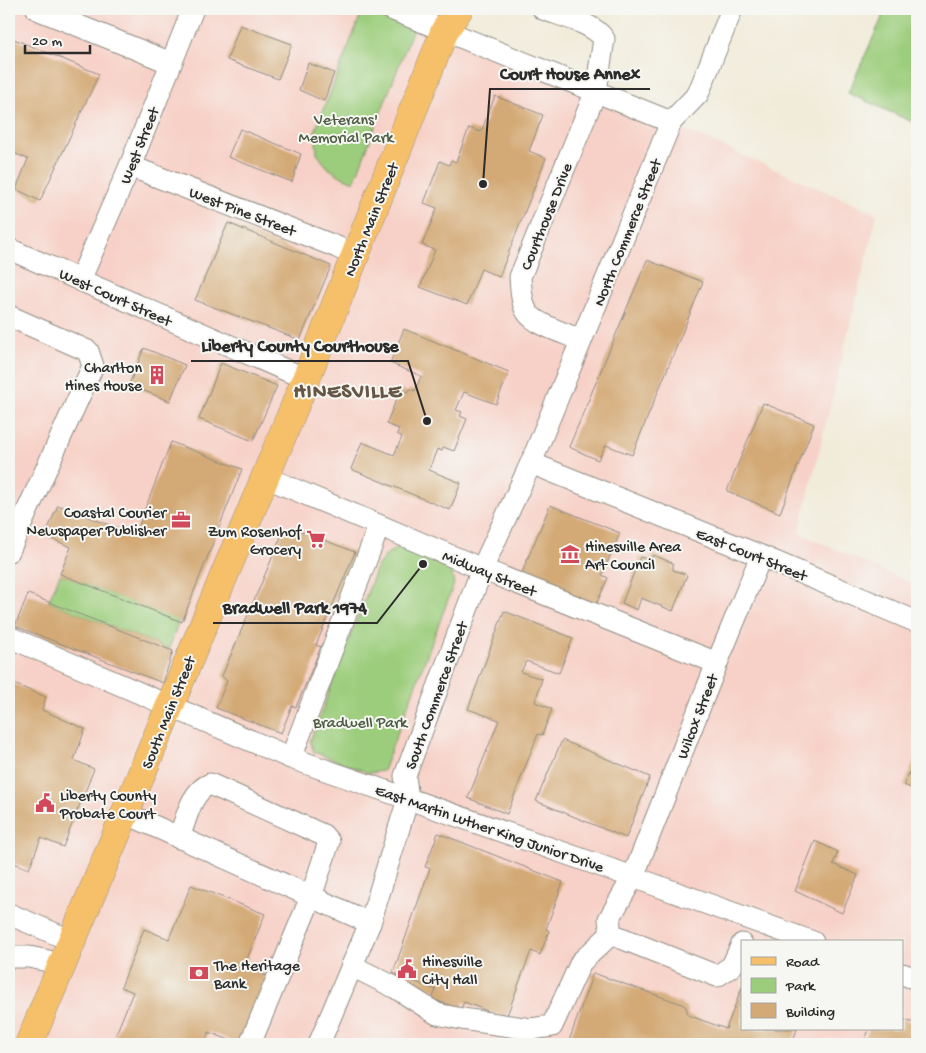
<svg xmlns="http://www.w3.org/2000/svg" width="926" height="1053" font-family="'Gochi Hand',sans-serif">
<style>
.built{fill:#f7d1c7;fill-rule:evenodd}
.green{fill:#9ccd7c;stroke:#647c54}
.building{fill:#d3a975}
.lines{fill:none;stroke-linecap:round;stroke-linejoin:round}
.minor-casing{stroke:#8e8b82;stroke-width:23}
.major-casing{stroke:#8e8b82;stroke-width:29}
.minor{stroke:#fff;stroke-width:21}
.major{stroke:#f6c06b;stroke-width:28}
.labels{text-anchor:middle;stroke-width:4;stroke-linejoin:round;paint-order:stroke}
.park-label{font-size:16px;fill:#4d5c43;stroke:#f6f6f2}
.street-label{font-size:16px;fill:#2b2b2b;stroke:#f6f6f2}
.poi-label{font-size:16px;fill:#2b2b2b;stroke:#f6f6f2;text-anchor:start}
.district-label{font-size:21px;font-weight:bold;letter-spacing:1px;fill:#665745;stroke:#f6f6f2}
.leader{fill:none;stroke:#2b2b2b;stroke-width:2}
.callout-dot{fill:#2b2b2b;stroke:#f6f6f2;stroke-width:2}
.callout-label{font-size:18px;text-anchor:middle;font-weight:bold;fill:#2b2b2b;stroke:#f6f6f2;stroke-width:4;stroke-linejoin:round;paint-order:stroke}
</style>
<rect width="100%" height="100%" fill="#f6f6f2"/>
<filter id="ink" filterUnits="userSpaceOnUse"><feTurbulence type="fractalNoise" baseFrequency=".02" numOctaves="2"/><feDisplacementMap in="SourceGraphic" scale="10" xChannelSelector="R" yChannelSelector="G"/><feConvolveMatrix kernelMatrix="1 2 1 2 8 2 1 2 1" color-interpolation-filters="sRGB"/></filter>
<filter id="wash" filterUnits="userSpaceOnUse"><feTurbulence type="fractalNoise" baseFrequency=".0096" numOctaves="4" result="noise"/><feDisplacementMap in="SourceGraphic" scale="20" xChannelSelector="R" yChannelSelector="G"/><feGaussianBlur stdDeviation="1.12" result="paint"/><feColorMatrix in="noise" values="0 0 0 0 0 0 0 0 0 0 0 0 0 0 0 0 0 1.4 0 .05"/><feComposite in="paint" operator="in"/></filter>
<g filter="url(#wash)">
<rect width="100%" height="100%" fill="#f1ebd9"/>
<!-- built -->
<path class="built" d="M9,9H379L685,130L877,214L799,533L917,586V1044H9ZM742,942H902V1029H742Z"/>
<!-- green -->
<g class="green">
<polygon points="363,9 413,29 354,182 342,177 328,168 317,154 315,131"/>
<polygon points="886,9 900,9 917,16 917,124 848,93"/>
<polygon points="399,547 451,569 454,584 383,771 369,773 314,752 310,741 378,565 388,553"/>
<polygon points="60,574 179,620 169,649 48,602"/>
</g>
<g id="blocks">
<!-- building -->
<g class="building">
<polygon points="240,25 292,44 278,79 227,60"/>
<polygon points="9,37 99,74 40,201 16,189 28,159 9,151"/>
<polygon points="308,63 334,73 324,101 299,90"/>
<polygon points="495,96 543,115 529,151 546,158 499,277 481,269 467,305 420,287 435,250 422,245 437,208 424,203 440,161 449,165 451,160 456,162 469,128 481,132"/>
<polygon points="240,129 301,154 292,182 228,157"/>
<polygon points="228,223 331,266 300,340 195,300"/>
<polygon points="647,260 703,282 632,455 606,445 598,460 569,447"/>
<polygon points="404,329 509,372 496,404 464,392 456,410 462,412 460,416 467,419 454,451 443,447 442,451 437,449 429,470 461,483 450,510 351,469 362,442 394,455 402,437 397,434 399,429 386,424 401,389 408,392 410,389 415,391 421,376 390,363"/>
<polygon points="144,348 185,365 170,401 129,385"/>
<polygon points="221,363 277,386 253,441 199,419"/>
<polygon points="763,403 814,424 780,513 727,491"/>
<polygon points="171,442 242,469 182,622 60,574 71,547 45,536 58,505 135,535"/>
<polygon points="550,505 620,533 602,575 608,578 594,609 520,577"/>
<polygon points="295,529 355,552 316,645 321,647 296,707 292,706 281,733 216,708 227,681 222,676 283,532"/>
<polygon points="653,555 673,563 673,570 687,575 673,611 641,598 637,610 622,603 640,557 651,560"/>
<polygon points="28,594 173,651 163,683 15,626"/>
<polygon points="504,611 573,638 559,673 526,661 521,672 542,679 535,702 552,709 542,735 538,734 507,814 468,798 499,720 468,709"/>
<polygon points="9,682 46,697 42,710 85,729 74,760 94,769 63,847 41,838 29,869 9,861"/>
<polygon points="562,740 650,777 626,838 536,801"/>
<polygon points="917,754 917,791 904,785"/>
<polygon points="438,833 563,882 546,929 549,931 540,955 531,951 506,1018 464,1002 461,1009 432,999 436,990 393,973 430,868 425,867"/>
<polygon points="815,841 838,852 833,864 858,875 842,913 795,891"/>
<polygon points="191,885 265,914 244,967 267,976 240,1044 209,1032 204,1044 112,1044 133,992 121,987 144,929 169,939"/>
<polygon points="593,973 682,1004 686,1007 688,1015 726,1029 742,987 742,1029 797,1029 792,1044 568,1044"/>
<polygon points="902,1019 917,1024 917,1044 864,1044 869,1029 902,1029"/>
</g>
</g>
</g>
<g filter="url(#ink)">
<use href="#blocks" fill-opacity="0" stroke="#8e8b82" stroke-width="1"/>
<g class="lines">
<!-- minor casing -->
<g class="minor-casing">
<g id="minor">
<polyline points="37,9 171,63"/>
<polyline points="391,9 671,122"/>
<path d="M543,9C561,16 594,23 604,39L596,91L520,277C521,288 521,302 527,312C535,325 567,334 581,340"/>
<polyline points="130,166 337,247 355,256"/>
<polyline points="9,249 306,379"/>
<polyline points="80,280 130,166 193,9"/>
<polyline points="9,316 88,351 93,366 9,551"/>
<polyline points="531,463 761,556 917,622"/>
<polyline points="265,477 482,569 717,663"/>
<polyline points="9,637 291,758 633,877 813,942"/>
<polyline points="291,758 379,526"/>
<polyline points="125,813 370,923"/>
<path d="M179,838C186,820 191,791 210,784L323,835L329,842L311,897L250,1044"/>
<polyline points="9,914 72,941"/>
<polyline points="742,944 732,966 717,976 611,934 609,919 633,877 717,663 761,556"/>
<polyline points="9,957 29,957 63,964"/>
<polyline points="352,966 396,988 437,1014 462,1019 531,1029 552,1026 581,962 611,934"/>
<polyline points="902,974 917,979"/>
<polyline points="319,1044 370,923 408,799 405,776 482,569 531,463 671,122 698,94 732,9"/>
</g>
</g>
<!-- major casing -->
<g class="major-casing">
<polyline id="major" points="29,1044 306,379 445,30 459,9"/>
</g>
<!-- minor -->
<use href="#minor" class="minor"/>
<!-- major -->
<use href="#major" class="major"/>
</g>
</g>
<!-- icons -->
<defs>
<g id="building-bare" transform="scale(1.5)"><path d="M-4-6H4V6H1V3H-1V6H-4ZM-2.5-4.3h1.7v1.8h-1.7ZM.8-4.3h1.7v1.8H.8ZM-2.5-1h1.7V.8h-1.7ZM.8-1h1.7V.8H.8Z" fill="#d1495b" stroke="#f6f6f2" stroke-width="2.5" paint-order="stroke"/></g>
<g id="office-bare" transform="scale(1.5)"><path d="M-6-3h4V-5.5h4V-3h4V5H-6ZM-1-4.5V-3h2v-1.5ZM-6 0V1H6V0Z" fill="#d1495b" stroke="#f6f6f2" stroke-width="2.5" paint-order="stroke"/></g>
<g id="supermarket-bare" transform="scale(1.5)"><path d="M-6-5.5h2.5l.6 2H6L4.5 2H-2.5L-4.4-4H-6ZM-1.5 3.2a1.3 1.3 0 1 0 .1 0ZM3 3.2a1.3 1.3 0 1 0 .1 0Z" fill="#d1495b" stroke="#f6f6f2" stroke-width="2.5" paint-order="stroke"/></g>
<g id="museum-bare" transform="scale(1.5)"><path d="M0-6L6-3V-2H-6V-3ZM-5-1h2V3h-2ZM-1-1h2V3h-2ZM3-1h2V3H3ZM-6 4H6V6H-6Z" fill="#d1495b" stroke="#f6f6f2" stroke-width="2.5" paint-order="stroke"/></g>
<g id="civic-bare" transform="scale(1.5)"><path d="M-.6-6.5H3V-4.5H.6V-3L4-1V1h2V6H-6V1h2V-1L-.6-3ZM-1.2 2.5V6h2.4V2.5Z" fill="#d1495b" stroke="#f6f6f2" stroke-width="2.5" paint-order="stroke"/></g>
<g id="bank-bare" transform="scale(1.5)"><path d="M-6-4H6V4H-6ZM0-2.3a2.3 2.3 0 1 0 0 4.6a2.3 2.3 0 1 0 0-4.6Z" fill="#d1495b" stroke="#f6f6f2" stroke-width="2.5" paint-order="stroke"/></g>
</defs>
<g fill-rule="evenodd">
<use href="#building-bare" x="157" y="375"/>
<use href="#office-bare" x="181" y="520"/>
<use href="#supermarket-bare" x="316" y="539"/>
<use href="#museum-bare" x="570" y="554"/>
<use href="#civic-bare" x="45" y="803"/>
<use href="#civic-bare" x="407" y="969"/>
<use href="#bank-bare" x="199" y="973"/>
</g>
<g class="labels">
<!-- park labels -->
<g class="park-label">
<text x="346" y="124">Veterans'<tspan x="346" dy="18">Memorial Park</tspan></text>
<text x="360" y="727">Bradwell Park</text>
</g>
<!-- street labels -->
<g class="street-label">
<text transform="translate(138 145) rotate(-68)" y="6">West Street</text>
<text transform="translate(243 210) rotate(21)" y="6">West Pine Street</text>
<text transform="translate(545 216) rotate(-68)" y="6">Courthouse Drive</text>
<text transform="translate(370 219) rotate(-68)" y="6">North Main Street</text>
<text transform="translate(626 232) rotate(-68)" y="6">North Commerce Street</text>
<text transform="translate(116 296) rotate(24)" y="6">West Court Street</text>
<text transform="translate(752 553) rotate(22)" y="6">East Court Street</text>
<text transform="translate(490 572) rotate(22)" y="6">Midway Street</text>
<text transform="translate(435 695) rotate(-70)" y="6">South Commerce Street</text>
<text transform="translate(167 712) rotate(-68)" y="6">South Main Street</text>
<text transform="translate(696 716) rotate(-69)" y="6">Wilcox Street</text>
<text transform="translate(490 827) rotate(19)" y="6">East Martin Luther King Junior Drive</text>
</g>
<!-- poi labels -->
<g class="poi-label">
<text x="142" y="372" text-anchor="end">Charlton<tspan x="142" dy="18">Hines House</tspan></text>
<text x="166" y="517" text-anchor="end">Coastal Courier<tspan x="166" dy="18">Newspaper Publisher</tspan></text>
<text x="301" y="536" text-anchor="end">Zum Rosenhof<tspan x="301" dy="18">Grocery</tspan></text>
<text x="585" y="551">Hinesville Area<tspan x="585" dy="18">Art Council</tspan></text>
<text x="60" y="800">Liberty County<tspan x="60" dy="18">Probate Court</tspan></text>
<text x="422" y="966">Hinesville<tspan x="422" dy="18">City Hall</tspan></text>
<text x="214" y="970">The Heritage<tspan x="214" dy="18">Bank</tspan></text>
</g>
<!-- district labels -->
<g class="district-label">
<text x="348" y="397">HINESVILLE</text>
</g>
</g>
<!-- callouts -->
<path class="leader" d="M483 184L490 89H650M427 421L408 361H191M423 564L377 623H213"/>
<g class="callout-dot">
<circle cx="483" cy="184" r="5"/>
<circle cx="427" cy="421" r="5"/>
<circle cx="423" cy="564" r="5"/>
</g>
<g class="callout-label">
<text x="570" y="79">Court House Annex</text>
<text x="300" y="351">Liberty County Courthouse</text>
<text x="295" y="613">Bradwell Park 1974</text>
</g>
<!-- margin -->
<rect width="926" height="1053" fill="none" stroke="#f6f6f2" stroke-width="30"/>
<!-- legend -->
<rect x="741" y="940" width="162" height="90" fill="#f6f6f2" stroke="#a5a5a2"/>
<rect x="751" y="957" width="25" height="8" fill="#f6c06b" stroke="#a5a5a2"/>
<text x="786" y="966" font-size="15" fill="#2b2b2b">Road</text>
<rect x="751" y="978" width="25" height="15" fill="#9ccd7c" stroke="#a5a5a2"/>
<text x="786" y="990" font-size="15" fill="#2b2b2b">Park</text>
<rect x="751" y="1003" width="25" height="15" fill="#d3a975" stroke="#a5a5a2"/>
<text x="786" y="1016" font-size="15" fill="#2b2b2b">Building</text>
<!-- scale -->
<path d="M25 45v8h65v-8" fill="none" stroke="#2b2b2b" stroke-width="2.5"/>
<text x="32" y="45" font-size="15" fill="#2b2b2b" stroke="#f6f6f2" stroke-width="4" paint-order="stroke">20 m</text>
</svg>
